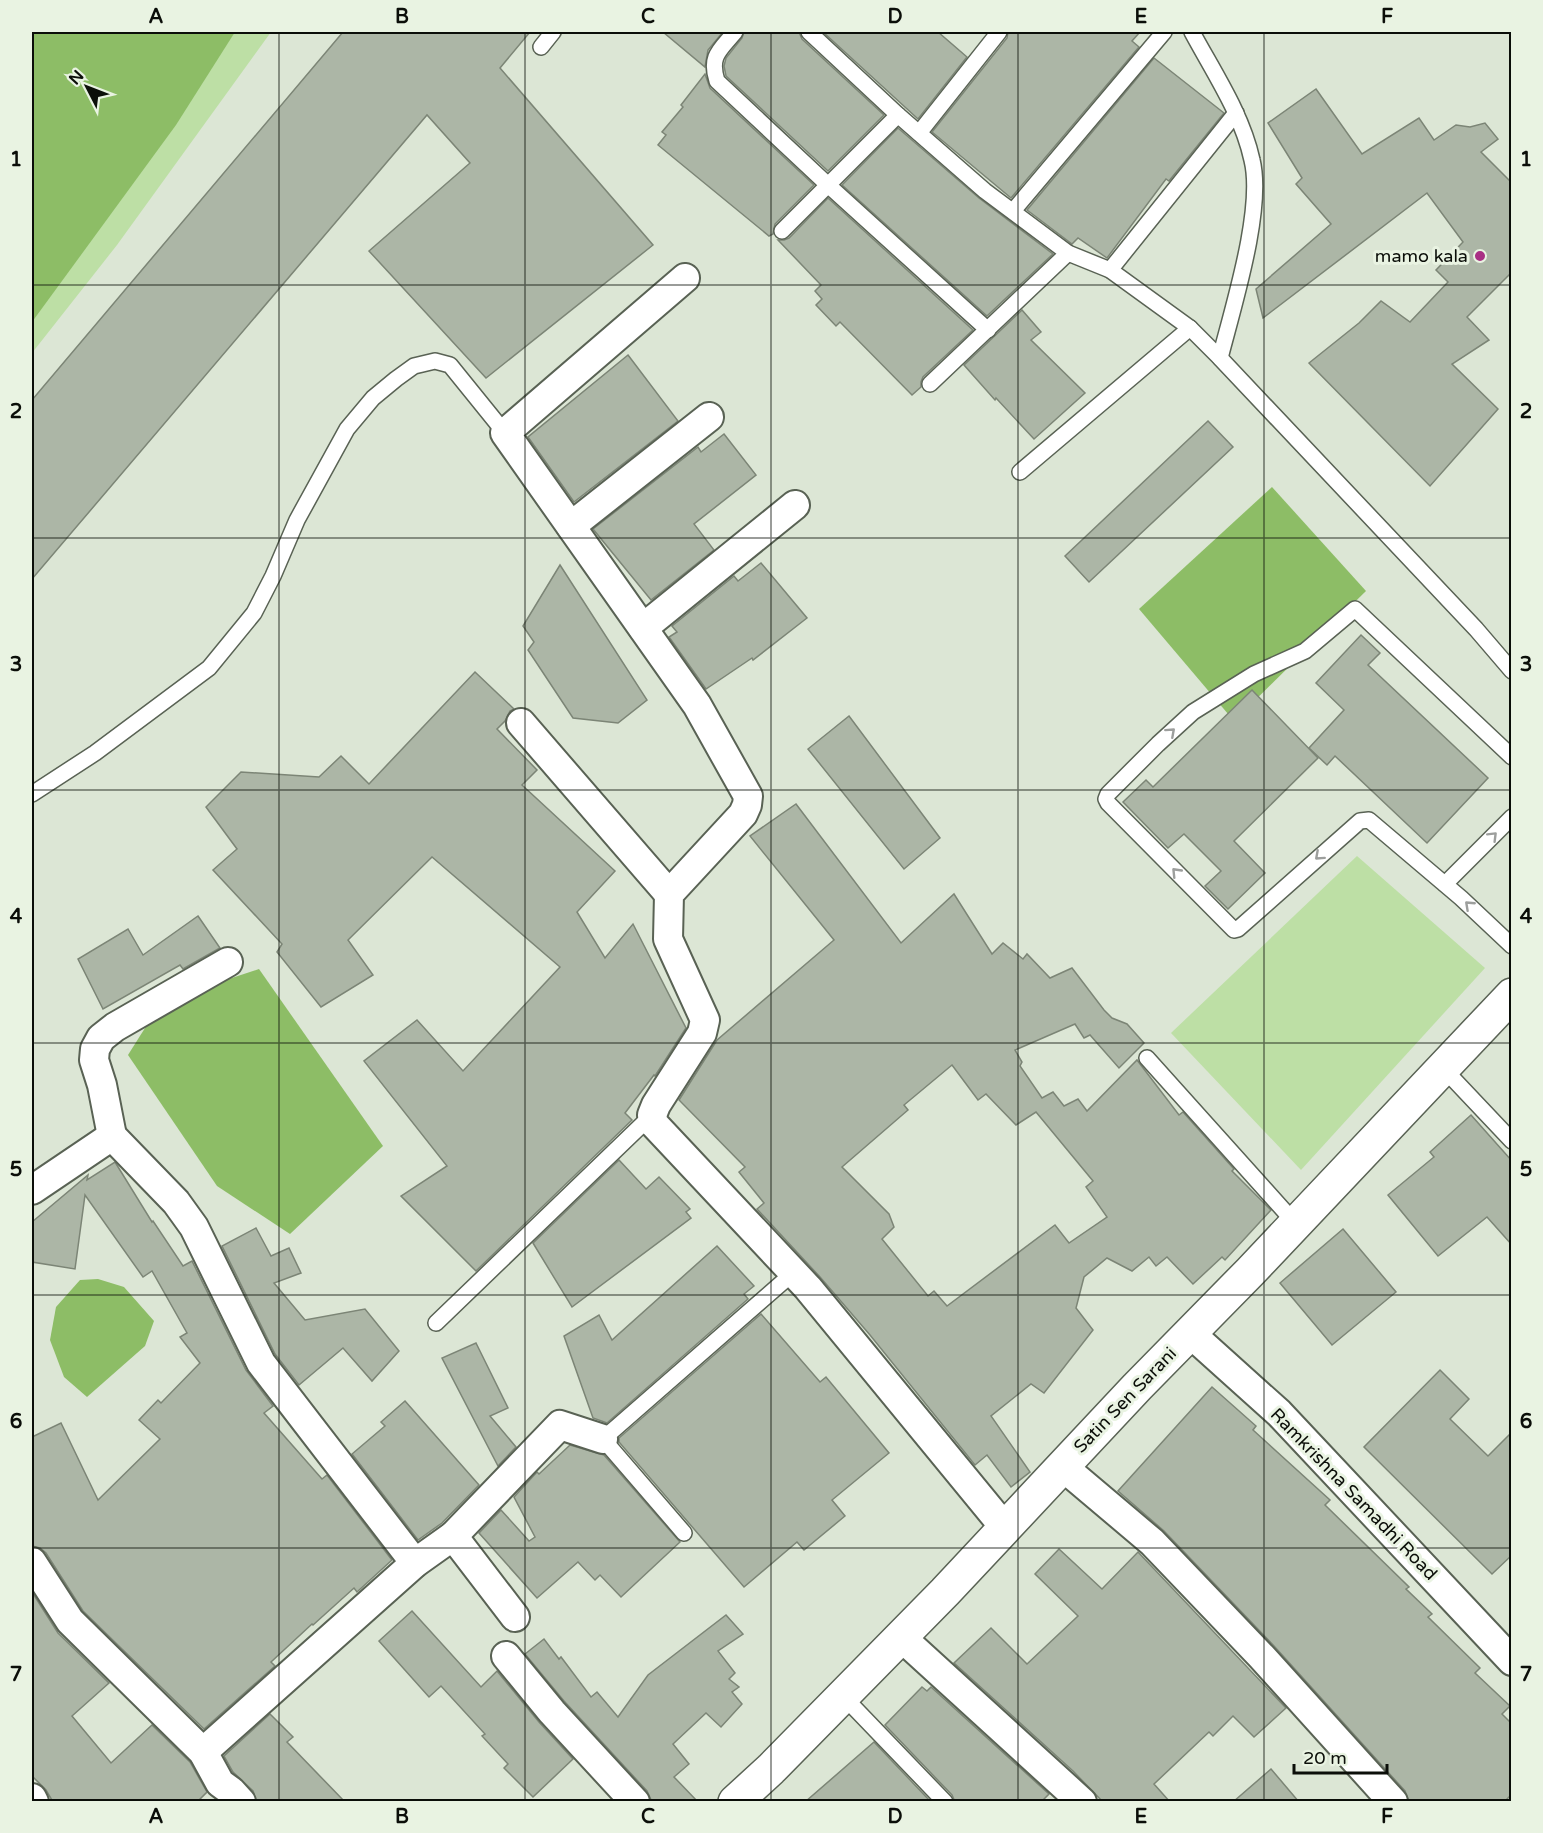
<svg xmlns="http://www.w3.org/2000/svg" width="1543" height="1833" font-family="'Varela Round',sans-serif">
<style>
.green{fill:#bddfa5}
.water{fill:#8dbd66}
.building{fill:#acb6a6;stroke:#7c8576;stroke-width:1.5;fill-rule:evenodd}
.lines{fill:none;stroke-linecap:round;stroke-linejoin:round}
.lane-casing{stroke:#596254;stroke-width:18}
.street-casing{stroke:#596254;stroke-width:32}
.secondary-casing{stroke:#596254;stroke-width:36}
.lane{stroke:#fff;stroke-width:15}
.street{stroke:#fff;stroke-width:28}
.secondary{stroke:#fff;stroke-width:33}
.oneway{stroke:#9d9f9d}
.grid{fill:none;stroke:#0b0e09;stroke-width:1.5;stroke-opacity:0.55}
.poi-dot{fill:#a93084;stroke:#e9f3e2;stroke-width:2}
.labels{text-anchor:middle;stroke-width:6;stroke-linejoin:round;paint-order:stroke}
.poi-label{font-size:18px;fill:#0b0e09;stroke:#e9f3e2;text-anchor:end}
.street-label{font-size:18px;fill:#0b0e09;stroke:#e9f3e2}
.neatline{fill:none;stroke:#0b0e09;stroke-width:2}
.grid-label{font-size:20px;text-anchor:middle;font-weight:bold;fill:#0b0e09}
</style>
<rect width="100%" height="100%" fill="#dce6d5"/>
<!-- green -->
<g class="green">
<polygon points="32,32 271,32 117,245 32,353"/>
<polygon points="1357,856 1485,968 1301,1170 1171,1033"/>
</g>
<!-- water -->
<g class="water">
<polygon points="32,32 235,32 176,125 32,322"/>
<polygon points="1272,487 1366,591 1234,721 1139,609"/>
<polygon points="259,969 383,1146 290,1234 217,1186 128,1055 162,1001"/>
<polygon points="98,1279 124,1287 154,1321 145,1346 87,1397 64,1377 50,1340 56,1307 80,1280"/>
</g>
<!-- building -->
<g class="building">
<polygon points="343,32 530,32 500,68 653,245 486,378 369,251 470,163 427,115 32,579 32,400"/>
<polygon points="663,32 723,32 708,50 705,67"/>
<polygon points="744,32 799,32 802,39 884,115 828,171 726,76 724,66 726,58 742,38"/>
<polygon points="823,32 938,32 967,57 918,119"/>
<polygon points="1008,32 1140,32 1132,41 1139,47 1011,198 932,132 1007,38"/>
<polygon points="1154,58 1224,113 1169,181 1166,179 1107,258 1078,238 1072,244 1027,210"/>
<polygon points="705,74 710,88 814,185 775,224 773,234 769,236 658,145 666,135 662,132 683,107 681,105"/>
<polygon points="1316,89 1362,154 1419,118 1434,140 1456,125 1470,127 1485,123 1498,139 1481,152 1512,183 1512,272 1467,317 1489,340 1452,364 1498,409 1430,486 1309,363 1359,323 1381,301 1410,322 1448,282 1436,270 1463,242 1427,193 1263,318 1256,289 1331,224 1296,184 1302,178 1268,123"/>
<polygon points="898,128 979,198 1053,254 987,316 842,185"/>
<polygon points="828,198 973,330 923,377 921,382 921,387 912,395 840,322 836,326 816,305 822,299 815,291 821,285 778,240 784,240 789,238"/>
<polygon points="1022,310 1041,332 1031,340 1085,393 1034,439 996,398 995,400 964,365"/>
<polygon points="628,355 678,421 574,502 528,437"/>
<polygon points="1208,421 1233,447 1089,582 1065,556"/>
<polygon points="724,434 756,475 694,524 714,550 651,600 593,529 698,447 701,452"/>
<polygon points="761,563 807,618 753,660 752,658 706,689 669,637 677,632 672,626 734,576 738,581"/>
<polygon points="560,565 647,700 618,723 573,718 528,650 534,642 523,626"/>
<polygon points="1361,635 1380,653 1368,665 1488,778 1427,843 1335,756 1327,765 1309,748 1344,710 1316,683"/>
<polygon points="475,672 514,709 510,711 505,721 497,729 537,770 522,785 615,871 577,912 605,958 633,924 686,1028 655,1076 654,1075 625,1113 632,1120 476,1271 401,1196 447,1166 364,1061 417,1020 463,1071 560,967 432,857 348,940 373,975 321,1007 277,952 282,944 213,870 237,849 206,807 241,772 319,777 341,756 369,784"/>
<polygon points="1252,690 1318,758 1234,841 1265,873 1228,909 1205,886 1221,871 1184,834 1168,848 1123,802 1146,780 1153,787"/>
<polygon points="849,716 940,838 904,869 808,749"/>
<path d="M796,804L901,943L954,894L992,954L1003,943L1023,959L1027,954L1050,978L1072,968L1104,1010L1112,1018L1127,1024L1144,1043L1119,1068L1090,1035L1084,1038L1075,1024L1015,1050L1022,1062L1020,1066L1042,1098L1053,1092L1064,1106L1078,1099L1087,1111L1137,1060L1179,1115L1183,1112L1234,1169L1232,1171L1271,1210L1225,1260L1222,1257L1193,1284L1167,1257L1156,1266L1149,1257L1132,1271L1107,1258L1084,1277L1076,1308L1093,1330L1044,1393L1031,1384L991,1416L1030,1472L1011,1487L987,1455L975,1465L870,1335L820,1277L757,1209L764,1203L739,1172L745,1167L679,1100L717,1040L834,940L750,836ZM952,1065L978,1100L986,1094L1016,1125L1036,1112L1093,1181L1086,1187L1107,1217L1069,1243L1055,1225L947,1306L934,1291L928,1296L882,1239L894,1227L889,1214L842,1167L908,1110L904,1105Z"/>
<polygon points="198,916 220,948 183,969 180,965 103,1009 78,959 128,929 143,955"/>
<polygon points="1471,1115 1512,1161 1512,1245 1487,1217 1438,1256 1388,1195 1434,1157 1430,1152"/>
<polygon points="619,1160 646,1189 659,1177 690,1209 686,1212 691,1218 572,1307 533,1243"/>
<polygon points="115,1162 152,1222 153,1221 183,1266 192,1261 246,1370 273,1406 264,1413 322,1479 327,1475 392,1560 357,1592 354,1588 313,1625 312,1624 271,1662 275,1666 204,1729 83,1611 46,1553 40,1548 32,1546 32,1437 61,1423 98,1500 160,1439 139,1420 158,1400 161,1403 200,1363 180,1337 187,1333 152,1271 143,1277 85,1195 75,1269 32,1262 32,1222 88,1175 87,1180"/>
<polygon points="256,1228 271,1256 289,1248 301,1273 274,1283 305,1320 365,1309 399,1351 372,1381 343,1348 299,1385 275,1354 222,1246"/>
<polygon points="1343,1229 1396,1292 1332,1345 1280,1283"/>
<polygon points="717,1246 754,1286 744,1294 748,1299 607,1423 593,1418 564,1336 599,1315 612,1340"/>
<polygon points="761,1314 820,1382 826,1377 889,1453 832,1500 845,1516 804,1550 797,1542 744,1587 619,1442 619,1438"/>
<polygon points="476,1343 508,1408 490,1416 516,1447 498,1466 442,1358"/>
<polygon points="1440,1370 1469,1399 1450,1419 1488,1456 1512,1432 1512,1555 1492,1574 1364,1447"/>
<polygon points="1212,1387 1256,1426 1253,1430 1330,1500 1325,1505 1409,1587 1406,1589 1432,1614 1428,1617 1480,1668 1475,1673 1510,1706 1502,1714 1512,1724 1512,1794 1504,1802 1409,1802 1405,1791 1274,1646 1164,1531 1118,1491"/>
<polygon points="405,1401 479,1485 442,1523 418,1540 352,1454 385,1426 381,1422"/>
<polygon points="570,1445 604,1455 680,1542 621,1597 600,1575 595,1580 578,1562 537,1598 479,1533 501,1510 529,1541 535,1537 514,1497 537,1472 539,1474"/>
<polygon points="1059,1549 1102,1589 1138,1552 1286,1708 1254,1737 1233,1716 1213,1736 1209,1732 1154,1784 1170,1802 1103,1802 1073,1771 954,1663 991,1628 1027,1664 1078,1616 1035,1574"/>
<polygon points="32,1592 58,1633 109,1683 72,1716 111,1763 152,1725 190,1762 207,1792 197,1802 53,1802 46,1790 32,1776"/>
<polygon points="412,1611 481,1687 497,1671 539,1722 573,1759 533,1797 504,1768 508,1764 482,1736 485,1734 441,1686 429,1697 379,1641"/>
<polygon points="726,1615 743,1634 718,1651 735,1673 729,1679 739,1687 732,1692 742,1704 721,1727 706,1713 673,1744 689,1764 674,1777 698,1802 652,1802 647,1791 564,1701 525,1654 544,1639 559,1659 561,1657 591,1697 597,1692 618,1717 648,1675"/>
<polygon points="922,1687 927,1691 931,1687 1049,1794 1041,1802 955,1802 952,1795 885,1725"/>
<polygon points="270,1714 293,1737 287,1742 345,1802 257,1802 253,1791 233,1772 224,1756"/>
<polygon points="874,1742 931,1802 805,1802"/>
<polygon points="1271,1769 1299,1802 1233,1802"/>
</g>
<g class="lines">
<!-- lane casing -->
<g class="lane-casing">
<g id="lane">
<path d="M735,32C720,50 709,56 717,81L828,185L988,330"/>
<polyline points="809,32 898,115 985,191 1068,253 1110,270 1190,328 1220,358 1476,629 1512,671"/>
<path d="M1192,32C1214,73 1242,114 1252,160C1264,209 1233,307 1220,358"/>
<polyline points="541,47 553,32"/>
<polyline points="919,133 999,32"/>
<polyline points="1013,211 1164,32"/>
<polyline points="782,231 898,115"/>
<polyline points="1110,270 1236,113"/>
<polyline points="930,384 1068,253"/>
<polyline points="1020,472 1190,328"/>
<polyline points="1512,757 1355,609 1305,651 1254,674 1193,712 1158,744 1108,794 1106,799 1108,803 1234,930 1238,929 1360,821 1369,820 1461,898 1512,946"/>
<polyline points="32,794 95,753 209,668 254,613 273,576 297,520 347,429 373,398 396,379 414,366 435,361 450,365 505,433"/>
<polyline points="1445,884 1512,817"/>
<polyline points="1147,1058 1296,1224"/>
<polyline points="1442,1067 1512,1141"/>
<polyline points="436,1323 652,1115"/>
<polyline points="684,1533 603,1439 793,1273"/>
<polyline points="843,1696 945,1802"/>
</g>
</g>
<!-- street casing -->
<g class="street-casing">
<g id="street">
<polyline points="685,278 505,433 697,705 748,796 747,805 743,814 669,894 668,939 705,1020 702,1033 656,1105 652,1115 654,1124 808,1288 1005,1528"/>
<polyline points="571,526 709,417"/>
<polyline points="643,628 795,505"/>
<polyline points="521,723 669,894"/>
<polyline points="112,1136 102,1085 94,1060 95,1049 101,1038 115,1027 228,962"/>
<polyline points="32,1190 112,1136 176,1202 194,1227 261,1363 415,1563"/>
<polyline points="1190,1333 1279,1413 1512,1661"/>
<polyline points="1062,1466 1152,1542 1262,1657 1393,1802"/>
<polyline points="453,1536 560,1425 603,1439"/>
<polyline points="32,1562 70,1621 203,1752 220,1783 231,1791 241,1802"/>
<polyline points="901,1637 1082,1802"/>
<polyline points="506,1656 552,1712 635,1802"/>
<polyline points="203,1752 415,1563 453,1536 515,1617"/>
<polyline points="32,1798 34,1802"/>
</g>
</g>
<!-- secondary casing -->
<g class="secondary-casing">
<polyline id="secondary" points="735,1802 771,1769 945,1592 1137,1387 1250,1272 1512,995"/>
</g>
<!-- lane -->
<use href="#lane" class="lane"/>
<!-- street -->
<use href="#street" class="street"/>
<!-- secondary -->
<use href="#secondary" class="secondary"/>
</g>
<!-- one-way arrows -->
<defs><path id="oneway-chevron" d="M-2-3.5L2.5 0L-2 3.5" fill="none" stroke-width="1.6" stroke-linecap="round" stroke-linejoin="round" transform="scale(1.5)"/></defs>
<g class="oneway">
<use href="#oneway-chevron" transform="translate(1171 732) rotate(-42)"/>
<use href="#oneway-chevron" transform="translate(1493 836) rotate(-45)"/>
<use href="#oneway-chevron" transform="translate(1319 856) rotate(138)"/>
<use href="#oneway-chevron" transform="translate(1176 872) rotate(-134)"/>
<use href="#oneway-chevron" transform="translate(1469 905) rotate(-137)"/>
</g>
<!-- grid -->
<path class="grid" d="M279,32V1802M525,32V1802M771,32V1802M1018,32V1802M1264,32V1802M32,285H1512M32,538H1512M32,790H1512M32,1043H1512M32,1295H1512M32,1548H1512"/>
<!-- markers -->
<circle class="poi-dot" cx="1480" cy="256" r="6"/>
<g class="labels">
<!-- poi labels -->
<g class="poi-label">
<text x="1468" y="262">mamo kala</text>
</g>
<!-- street labels -->
<g class="street-label">
<text transform="translate(1125 1400) rotate(-46)" y="6">Satin Sen Sarani</text>
<text transform="translate(1354 1494) rotate(46)" y="6">Ramkrishna Samadhi Road</text>
</g>
</g>
<!-- border -->
<rect width="1543" height="1833" fill="none" stroke="#e9f3e2" stroke-width="66"/>
<!-- north arrow -->
<g transform="translate(87 87) rotate(312)" stroke="#e9f3e2" stroke-width="4.5" paint-order="stroke">
<path d="M0-4.5L10 22L0 15L-10 22Z" fill="#0b0e09"/>
<text y="-9" font-size="16" font-weight="bold" text-anchor="middle" fill="#0b0e09">N</text>
</g>
<!-- scale -->
<path d="M1294 1764v9h93v-9" fill="none" stroke="#0b0e09" stroke-width="3"/>
<text x="1303" y="1764" font-size="18" fill="#0b0e09" stroke="#e9f3e2" stroke-width="4.5" paint-order="stroke">20 m</text>
<rect x="33" y="33" width="1477" height="1767" class="neatline"/>
<g class="grid-label">
<text x="156" y="23">A</text>
<text x="402" y="23">B</text>
<text x="648" y="23">C</text>
<text x="895" y="23">D</text>
<text x="1141" y="23">E</text>
<text x="1387" y="23">F</text>
<text x="16" y="166">1</text>
<text x="1526" y="166">1</text>
<text x="16" y="418">2</text>
<text x="1526" y="418">2</text>
<text x="16" y="671">3</text>
<text x="1526" y="671">3</text>
<text x="16" y="923">4</text>
<text x="1526" y="923">4</text>
<text x="16" y="1176">5</text>
<text x="1526" y="1176">5</text>
<text x="16" y="1428">6</text>
<text x="1526" y="1428">6</text>
<text x="16" y="1681">7</text>
<text x="1526" y="1681">7</text>
<text x="156" y="1823">A</text>
<text x="402" y="1823">B</text>
<text x="648" y="1823">C</text>
<text x="895" y="1823">D</text>
<text x="1141" y="1823">E</text>
<text x="1387" y="1823">F</text>
</g>
</svg>
